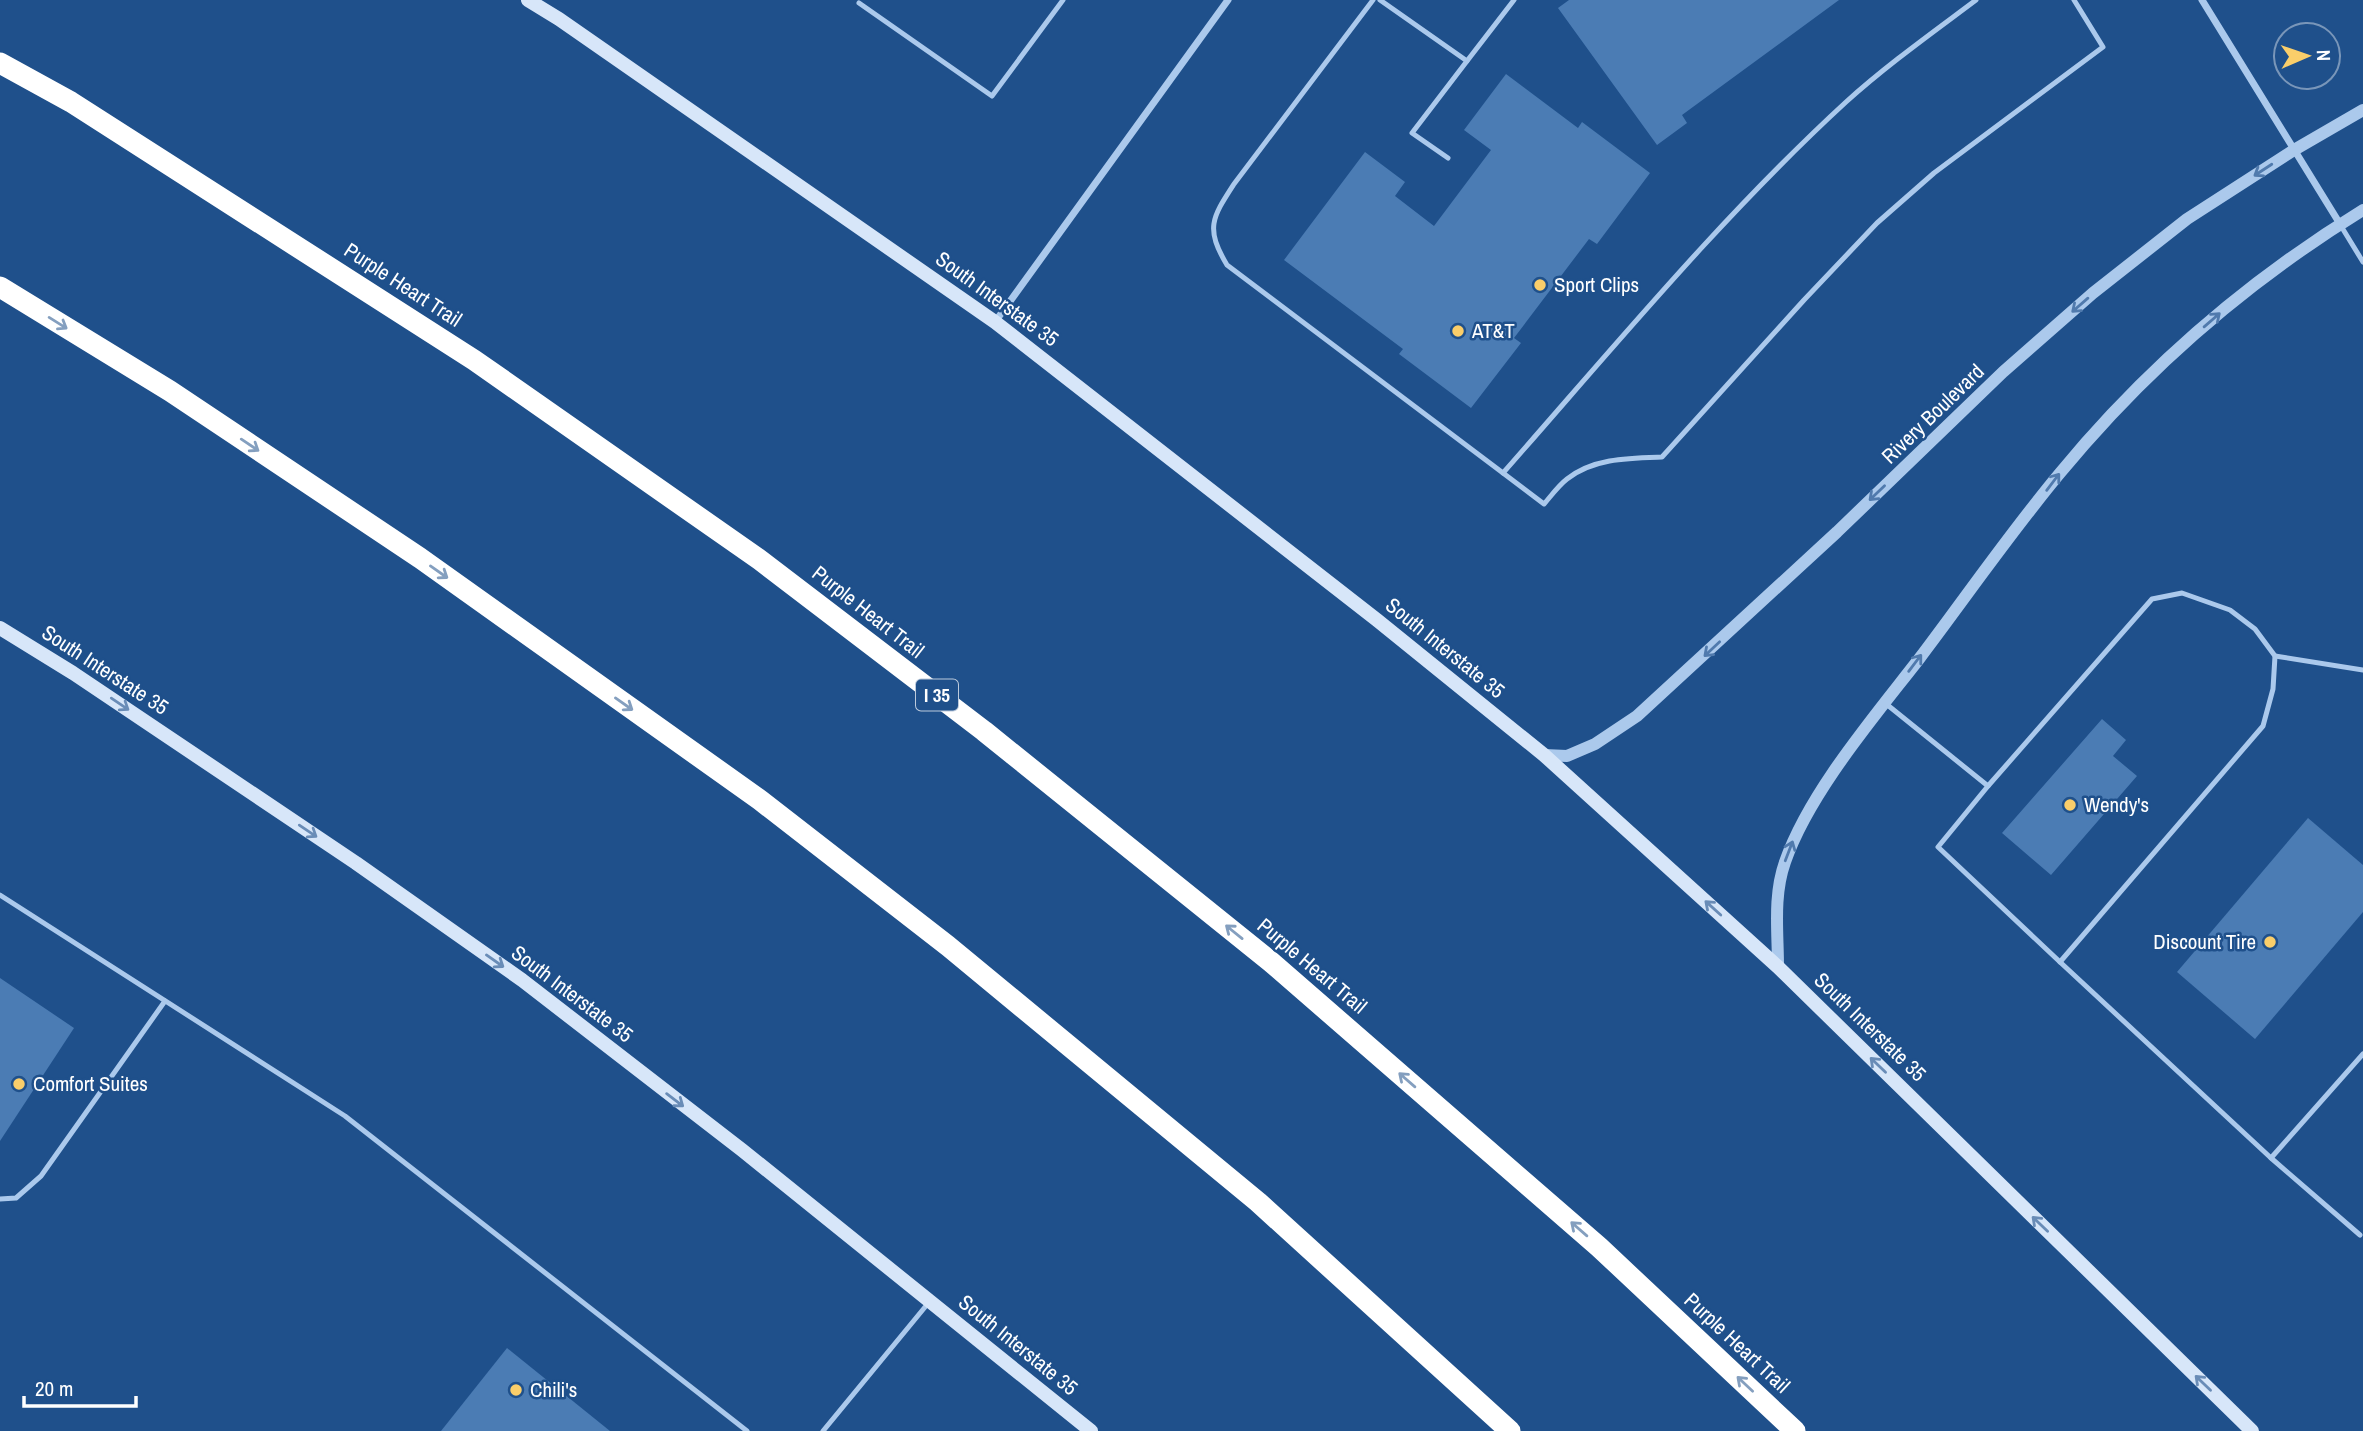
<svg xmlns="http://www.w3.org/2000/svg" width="2363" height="1431" font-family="'Archivo Narrow',sans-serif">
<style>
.building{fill:#4b7cb4}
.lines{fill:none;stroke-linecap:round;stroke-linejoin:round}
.service{stroke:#abc9ec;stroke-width:5}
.minor{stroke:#abc9ec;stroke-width:7}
.tertiary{stroke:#abc9ec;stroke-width:12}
.secondary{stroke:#d7e6f9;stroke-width:14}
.motorway{stroke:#fff;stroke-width:21}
.oneway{stroke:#507aad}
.oneway2{stroke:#849fbf}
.oneway3{stroke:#698cb7}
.poi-dot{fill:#face6a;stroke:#1f508b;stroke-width:2.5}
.labels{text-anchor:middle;stroke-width:5;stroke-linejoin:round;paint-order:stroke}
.shield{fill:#1f508b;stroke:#bccadc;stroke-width:2}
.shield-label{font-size:19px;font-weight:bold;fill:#fff}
.street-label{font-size:21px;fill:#fff;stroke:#1f508b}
.poi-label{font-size:21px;fill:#fff;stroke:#1f508b;text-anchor:start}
</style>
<rect width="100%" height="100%" fill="#1f508b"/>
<!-- building -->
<g class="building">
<polygon points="1569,0 1839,0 1682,115 1687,123 1657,145 1558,8"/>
<polygon points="1506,74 1578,128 1582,122 1650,173 1597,244 1589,239 1514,338 1521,343 1471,408 1399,354 1403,349 1284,260 1365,152 1405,182 1395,196 1434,226 1491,150 1464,130"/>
<polygon points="2102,719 2126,740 2113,756 2137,776 2051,875 2002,833"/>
<polygon points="2308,818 2363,865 2363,912 2255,1039 2177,972"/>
<polygon points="0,978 74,1028 0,1141"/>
<polygon points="507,1348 610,1431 441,1431"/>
</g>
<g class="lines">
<!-- service -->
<g class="service">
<path d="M1373,0L1234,184C1212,218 1205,228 1227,265L1503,473C1614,347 1722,216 1846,102C1887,65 1932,33 1976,0"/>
<polyline points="1380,0 1467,61 1514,0"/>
<polyline points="859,3 992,96 1063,0"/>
<polyline points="1448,158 1412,133 1467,61"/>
<polyline points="2341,226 2363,262"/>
<path d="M1503,473L1544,504C1551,496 1558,486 1567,479C1593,458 1629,458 1662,457L1804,300L1877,223L1934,173L2103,47L2074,0"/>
<polygon points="2182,593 2230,610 2255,629 2275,656 2273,689 2263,726 2060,962 1938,847 1988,786 2152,599"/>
<polyline points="2275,656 2363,670"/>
<polyline points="1885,703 1988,786"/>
<polyline points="0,895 345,1116 747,1431"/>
<polyline points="2060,962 2271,1158 2363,1054"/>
<polyline points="2271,1158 2360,1235"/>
<polyline points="0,1199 16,1198 41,1176 165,1001"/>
<polyline points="823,1431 930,1301"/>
</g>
<!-- minor -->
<g class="minor">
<polyline points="2202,0 2340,224"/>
<polyline points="995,322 1228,0"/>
</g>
<!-- tertiary -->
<g class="tertiary">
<polyline points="1544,755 1567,756 1595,744 1637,716 1837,532 2003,372 2093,293 2187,219 2294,150 2363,110"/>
<path d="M1778,967C1778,932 1773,896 1785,862C1809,793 1874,717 1919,659C1966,597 2010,533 2060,473C2145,370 2249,280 2363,210"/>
</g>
<!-- secondary -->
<g class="secondary">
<polyline points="528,0 559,19 995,322 1377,620 1544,755 1778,967 2252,1431"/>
<polyline points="0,628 73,673 356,863 522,980 742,1150 1091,1431"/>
</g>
<!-- motorway -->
<g class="motorway">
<polyline points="0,63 71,102 474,360 760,560 984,731 1271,962 1599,1247 1795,1431"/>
<polyline points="0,287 170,391 420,558 760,800 948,946 1258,1202 1510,1431"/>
</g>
</g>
<!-- one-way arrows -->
<defs><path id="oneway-shaft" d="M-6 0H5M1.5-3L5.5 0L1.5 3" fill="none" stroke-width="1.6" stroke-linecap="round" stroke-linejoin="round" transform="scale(1.75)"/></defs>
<g class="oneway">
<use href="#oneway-shaft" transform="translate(2263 170) rotate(147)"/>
<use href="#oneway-shaft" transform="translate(2080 305) rotate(139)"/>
<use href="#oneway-shaft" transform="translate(2212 320) rotate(-41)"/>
<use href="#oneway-shaft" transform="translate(2053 482) rotate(-53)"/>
<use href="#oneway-shaft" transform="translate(1877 493) rotate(136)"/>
<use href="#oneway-shaft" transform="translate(1712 649) rotate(137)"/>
<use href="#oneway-shaft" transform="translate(1915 663) rotate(-53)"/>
<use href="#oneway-shaft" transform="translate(1789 851) rotate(-69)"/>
</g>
<g class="oneway2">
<use href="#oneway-shaft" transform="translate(58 323) rotate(32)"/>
<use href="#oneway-shaft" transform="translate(250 445) rotate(34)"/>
<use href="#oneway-shaft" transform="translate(439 572) rotate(35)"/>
<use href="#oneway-shaft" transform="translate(624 704) rotate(35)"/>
<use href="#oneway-shaft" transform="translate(1234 932) rotate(-141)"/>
<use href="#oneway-shaft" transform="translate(1407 1080) rotate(-139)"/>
<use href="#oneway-shaft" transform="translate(1579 1229) rotate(-139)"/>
<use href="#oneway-shaft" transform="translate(1745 1384) rotate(-137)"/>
</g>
<g class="oneway3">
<use href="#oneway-shaft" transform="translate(120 704) rotate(34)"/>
<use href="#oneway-shaft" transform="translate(308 831) rotate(34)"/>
<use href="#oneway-shaft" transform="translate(1713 908) rotate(-138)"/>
<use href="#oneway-shaft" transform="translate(495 961) rotate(35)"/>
<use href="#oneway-shaft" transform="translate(1878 1065) rotate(-136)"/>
<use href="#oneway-shaft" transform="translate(675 1100) rotate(37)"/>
<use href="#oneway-shaft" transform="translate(2040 1224) rotate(-136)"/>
<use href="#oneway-shaft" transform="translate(2203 1383) rotate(-136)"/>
</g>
<!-- markers -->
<g class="poi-dot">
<circle cx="1540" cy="285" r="7"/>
<circle cx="1458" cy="331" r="7"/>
<circle cx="2070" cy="805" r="7"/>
<circle cx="2270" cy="942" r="7"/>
<circle cx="19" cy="1084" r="7"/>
<circle cx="516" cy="1390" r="7"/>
</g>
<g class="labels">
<!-- shield labels -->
<rect class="shield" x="916" y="679.5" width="42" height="31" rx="5"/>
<g class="shield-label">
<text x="937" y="702">I 35</text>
</g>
<!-- street labels -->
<g class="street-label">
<text transform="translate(403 285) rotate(33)" y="7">Purple Heart Trail</text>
<text transform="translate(997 299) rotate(36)" y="7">South Interstate 35</text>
<text transform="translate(1933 414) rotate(-44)" y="7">Rivery Boulevard</text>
<text transform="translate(868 612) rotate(38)" y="7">Purple Heart Trail</text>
<text transform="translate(1445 648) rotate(39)" y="7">South Interstate 35</text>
<text transform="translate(105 670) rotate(33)" y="7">South Interstate 35</text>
<text transform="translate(1312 966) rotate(40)" y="7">Purple Heart Trail</text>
<text transform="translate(572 994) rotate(37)" y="7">South Interstate 35</text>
<text transform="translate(1870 1027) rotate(44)" y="7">South Interstate 35</text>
<text transform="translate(1737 1343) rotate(43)" y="7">Purple Heart Trail</text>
<text transform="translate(1018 1345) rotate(39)" y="7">South Interstate 35</text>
</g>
<!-- poi labels -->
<g class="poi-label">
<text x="1554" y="292">Sport Clips</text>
<text x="1472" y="338">AT&amp;T</text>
<text x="2084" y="812">Wendy's</text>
<text x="2256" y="949" text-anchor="end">Discount Tire</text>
<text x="33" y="1091">Comfort Suites</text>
<text x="530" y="1397">Chili's</text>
</g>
</g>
<!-- north arrow -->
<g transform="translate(2307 56) rotate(88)"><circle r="33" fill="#1f508b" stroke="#7996b9" stroke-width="2"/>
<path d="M0-5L12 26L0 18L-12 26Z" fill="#face6a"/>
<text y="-10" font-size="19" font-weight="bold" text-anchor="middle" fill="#ffffff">N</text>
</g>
<!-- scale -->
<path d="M24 1396v10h112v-10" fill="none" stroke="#ffffff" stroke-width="3.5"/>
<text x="35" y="1396" font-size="21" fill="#ffffff" stroke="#1f508b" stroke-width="5" paint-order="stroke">20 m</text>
</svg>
